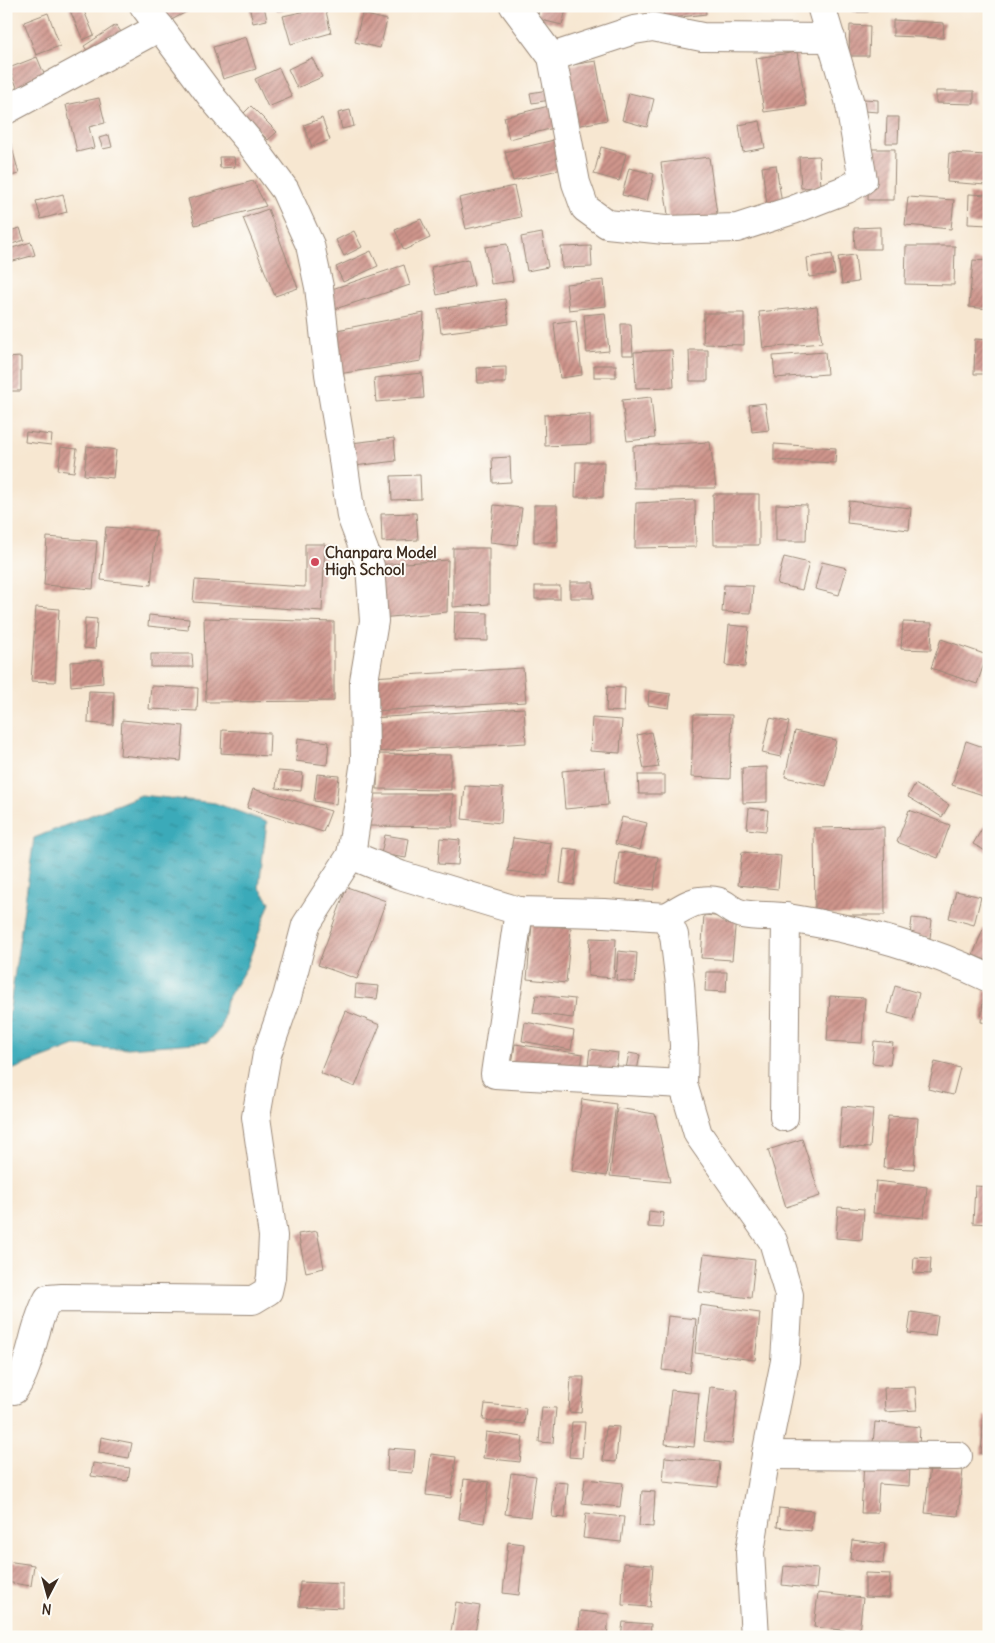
<svg xmlns="http://www.w3.org/2000/svg" width="995" height="1643" font-family="Delius,sans-serif">
<style>
.water{fill:url(#water-ripples);stroke:#3b6a6c}
.building{fill:url(#building-hatch)}
.lines{fill:none;stroke-linecap:round;stroke-linejoin:round}
.street-casing{stroke:#998878;stroke-width:30}
.street{stroke:#fff;stroke-width:28}
.poi-dot{fill:#d1495b;stroke:#fdfcf7;stroke-width:2}
.labels{text-anchor:middle;stroke-width:4;stroke-linejoin:round;paint-order:stroke}
.poi-label{font-size:15px;font-weight:bold;fill:#3b2a1e;stroke:#fdfcf7;text-anchor:start}
</style>
<defs>
<pattern id="water-ripples" width="26" height="14" patternUnits="userSpaceOnUse" patternTransform="scale(1.25)"><rect width="26" height="14" fill="#3baab9"/><path d="M2 4q2-2 4 0t4 0M15 11q2-2 4 0t4 0" fill="none" stroke="#338b96"/></pattern>
<pattern id="building-hatch" width="6" height="6" patternUnits="userSpaceOnUse" patternTransform="scale(1.25)"><rect width="6" height="6" fill="#cf958c"/><path d="M-1 1l2-2M0 6l6-6M5 7l2-2" fill="none" stroke="#a97a72"/></pattern>
</defs>
<rect width="100%" height="100%" fill="#fdfcf7"/>
<filter id="ink" filterUnits="userSpaceOnUse"><feTurbulence type="fractalNoise" baseFrequency=".02" numOctaves="2"/><feDisplacementMap in="SourceGraphic" scale="10" xChannelSelector="R" yChannelSelector="G"/><feConvolveMatrix kernelMatrix="1 2 1 2 8 2 1 2 1" color-interpolation-filters="sRGB"/></filter>
<filter id="wash" filterUnits="userSpaceOnUse"><feTurbulence type="fractalNoise" baseFrequency=".0096" numOctaves="4" result="noise"/><feDisplacementMap in="SourceGraphic" scale="20" xChannelSelector="R" yChannelSelector="G"/><feGaussianBlur stdDeviation="1.12" result="paint"/><feColorMatrix in="noise" values="0 0 0 0 0 0 0 0 0 0 0 0 0 0 0 0 0 1.4 0 .05"/><feComposite in="paint" operator="in"/></filter>
<g filter="url(#wash)">
<rect width="100%" height="100%" fill="#f7e7d1"/>
<!-- water -->
<polygon class="water" points="141,795 215,803 267,822 259,887 270,902 246,968 226,1001 221,1028 208,1042 114,1049 75,1046 6,1072 6,1034 34,838"/>
<g id="blocks">
<!-- building -->
<g class="building">
<polygon points="68,6 82,6 94,35 83,40"/>
<polygon points="149,6 188,6 190,10 164,24"/>
<polygon points="249,6 264,6 267,20 253,23"/>
<polygon points="276,6 299,6 299,7 277,11"/>
<polygon points="540,6 567,6 562,25 537,19"/>
<polygon points="663,6 705,6 706,14 664,19"/>
<rect x="853" y="6" width="15" height="6"/>
<polygon points="325,7 331,33 291,44 283,16"/>
<polygon points="48,13 60,46 36,55 24,22"/>
<polygon points="362,14 387,20 380,48 355,42"/>
<polygon points="893,20 944,23 943,38 893,36"/>
<polygon points="116,25 124,36 92,58 84,46"/>
<polygon points="850,25 870,26 869,56 849,56"/>
<polygon points="246,37 256,69 223,79 213,47"/>
<polygon points="797,52 806,106 764,112 756,58"/>
<polygon points="37,57 47,81 19,92 9,68"/>
<polygon points="312,58 322,77 297,88 288,69"/>
<polygon points="596,61 607,120 576,126 565,66"/>
<polygon points="279,68 292,97 268,107 255,79"/>
<polygon points="6,79 15,101 6,105"/>
<polygon points="548,90 550,100 532,103 530,93"/>
<polygon points="936,91 974,91 974,104 936,103"/>
<polygon points="629,93 654,99 647,127 622,120"/>
<polygon points="99,98 105,123 89,127 94,148 77,152 66,105"/>
<polygon points="864,99 878,100 878,112 864,111"/>
<polygon points="553,105 558,127 509,139 504,117"/>
<polygon points="251,106 277,132 268,140 242,115"/>
<polygon points="350,110 354,126 342,129 338,113"/>
<polygon points="887,117 899,117 898,143 886,143"/>
<polygon points="322,118 330,140 312,147 304,125"/>
<polygon points="760,121 765,148 743,152 739,125"/>
<polygon points="109,135 112,147 103,149 99,138"/>
<polygon points="562,138 570,167 513,181 505,152"/>
<polygon points="11,144 19,174 6,177 6,145"/>
<polygon points="601,147 626,154 619,181 594,174"/>
<polygon points="869,149 895,149 894,200 868,200"/>
<polygon points="949,153 987,155 986,185 947,182"/>
<polygon points="819,156 821,187 801,188 799,157"/>
<polygon points="219,157 234,157 235,167 220,168"/>
<polygon points="709,157 718,221 669,222 661,163"/>
<polygon points="776,165 782,204 767,205 762,167"/>
<polygon points="629,168 654,174 647,201 622,195"/>
<polygon points="253,181 266,206 195,225 188,199"/>
<polygon points="514,186 521,217 466,229 459,198"/>
<polygon points="63,194 67,212 41,219 36,201"/>
<polygon points="969,194 989,195 989,225 968,224"/>
<polygon points="908,197 954,200 951,229 905,225"/>
<polygon points="268,209 298,288 275,296 243,218"/>
<polygon points="421,219 430,238 404,250 395,230"/>
<polygon points="880,227 880,249 855,249 854,228"/>
<polygon points="20,228 24,240 6,246 6,232"/>
<polygon points="354,231 362,247 344,256 336,240"/>
<polygon points="542,233 548,267 527,271 521,237"/>
<polygon points="31,242 35,255 6,263 6,250"/>
<polygon points="507,244 513,281 491,284 485,247"/>
<polygon points="591,246 592,267 562,268 561,247"/>
<polygon points="906,246 955,246 954,285 905,284"/>
<polygon points="371,251 378,266 343,282 336,267"/>
<polygon points="832,254 835,274 809,277 807,258"/>
<polygon points="855,255 858,282 842,284 838,257"/>
<polygon points="468,259 474,286 437,295 431,267"/>
<polygon points="973,260 989,261 989,309 969,307"/>
<polygon points="404,265 410,285 335,309 329,290"/>
<polygon points="604,280 606,306 569,310 566,284"/>
<polygon points="505,299 509,324 441,333 438,309"/>
<polygon points="817,306 822,343 763,348 759,312"/>
<polygon points="424,313 421,361 332,375 332,331"/>
<polygon points="605,313 609,351 587,353 584,315"/>
<polygon points="704,313 744,313 744,345 703,344"/>
<polygon points="576,320 582,375 560,378 554,323"/>
<polygon points="621,324 631,324 633,355 622,355"/>
<polygon points="975,339 989,340 989,374 974,374"/>
<polygon points="672,350 674,387 636,388 634,352"/>
<polygon points="689,350 708,350 708,381 690,381"/>
<polygon points="825,352 827,374 775,378 773,356"/>
<polygon points="21,357 21,391 6,391 6,358"/>
<rect x="594" y="365" width="22" height="12"/>
<polygon points="506,367 506,383 478,383 477,368"/>
<polygon points="422,373 424,398 376,402 374,378"/>
<polygon points="651,397 655,438 627,441 622,400"/>
<polygon points="765,403 769,430 752,432 749,405"/>
<polygon points="590,414 591,444 545,446 544,415"/>
<polygon points="26,432 52,435 51,445 25,442"/>
<polygon points="394,438 396,461 354,466 351,443"/>
<polygon points="710,442 716,488 634,488 633,446"/>
<polygon points="774,444 836,448 835,463 774,460"/>
<polygon points="87,446 116,450 113,478 84,475"/>
<polygon points="61,447 77,449 74,472 58,470"/>
<polygon points="510,457 511,482 493,483 492,458"/>
<polygon points="576,462 604,462 603,497 575,497"/>
<polygon points="420,475 421,499 392,500 391,476"/>
<polygon points="713,494 759,494 759,545 714,545"/>
<polygon points="695,500 696,547 635,548 636,503"/>
<polygon points="849,501 911,508 909,530 847,523"/>
<polygon points="776,504 807,505 806,541 776,541"/>
<polygon points="494,505 522,508 517,545 490,542"/>
<polygon points="534,505 557,505 558,542 534,542"/>
<polygon points="416,513 418,540 382,542 381,514"/>
<polygon points="106,527 156,531 151,585 101,580"/>
<polygon points="47,537 97,541 93,589 44,585"/>
<polygon points="305,544 325,544 322,611 193,602 195,580 305,587"/>
<polygon points="453,548 489,548 489,604 453,607"/>
<polygon points="784,557 809,563 802,590 777,584"/>
<polygon points="448,560 447,612 379,618 376,565"/>
<polygon points="822,562 847,568 839,595 815,589"/>
<polygon points="570,582 593,582 594,598 570,598"/>
<polygon points="724,585 753,586 751,613 722,612"/>
<rect x="535" y="586" width="25" height="13"/>
<polygon points="36,607 59,609 55,682 31,681"/>
<polygon points="455,612 488,613 488,641 454,640"/>
<polygon points="149,615 189,619 188,630 148,626"/>
<polygon points="85,618 97,619 95,649 84,648"/>
<polygon points="204,618 334,622 334,701 206,702"/>
<polygon points="903,622 932,623 931,650 901,649"/>
<polygon points="729,625 749,627 745,667 725,665"/>
<polygon points="941,639 987,655 977,684 931,668"/>
<polygon points="151,654 192,654 193,667 151,667"/>
<polygon points="102,660 103,683 71,686 70,662"/>
<polygon points="523,668 526,702 374,711 371,677"/>
<polygon points="151,686 198,688 197,711 149,709"/>
<polygon points="607,687 625,688 624,712 606,711"/>
<polygon points="89,691 114,692 113,725 88,723"/>
<polygon points="649,691 671,694 669,708 648,705"/>
<polygon points="524,708 526,743 374,752 372,718"/>
<polygon points="694,714 732,715 730,779 691,777"/>
<polygon points="592,718 622,720 620,753 590,751"/>
<polygon points="770,718 789,722 781,757 762,753"/>
<polygon points="122,720 184,726 181,761 120,755"/>
<polygon points="222,730 270,733 269,756 221,753"/>
<polygon points="795,731 836,740 826,786 785,777"/>
<polygon points="651,732 659,767 644,769 637,735"/>
<polygon points="298,738 329,742 327,765 296,761"/>
<polygon points="966,741 989,749 989,797 952,785"/>
<polygon points="378,754 451,755 451,790 377,789"/>
<polygon points="605,767 608,805 565,809 562,771"/>
<polygon points="767,767 767,802 743,803 742,768"/>
<polygon points="278,771 303,773 301,791 276,788"/>
<polygon points="317,774 339,776 336,804 314,801"/>
<polygon points="638,775 665,775 665,794 639,794"/>
<polygon points="915,784 949,805 942,817 908,797"/>
<polygon points="465,786 503,788 501,823 462,819"/>
<polygon points="253,789 331,811 323,832 247,808"/>
<polygon points="368,794 453,794 453,827 368,826"/>
<polygon points="749,808 768,810 766,831 747,829"/>
<polygon points="909,810 950,825 938,858 897,842"/>
<polygon points="622,817 647,823 640,850 615,844"/>
<polygon points="989,817 989,853 973,844"/>
<polygon points="884,827 885,915 815,915 814,828"/>
<polygon points="385,835 409,839 406,858 381,854"/>
<polygon points="440,838 460,840 458,865 438,864"/>
<polygon points="513,838 551,843 547,876 508,871"/>
<polygon points="564,848 578,850 574,885 560,883"/>
<polygon points="619,852 658,857 654,890 615,885"/>
<polygon points="742,852 781,856 778,889 738,885"/>
<polygon points="347,887 386,901 357,979 318,965"/>
<polygon points="956,891 981,897 974,925 949,918"/>
<polygon points="704,915 736,918 732,960 701,958"/>
<polygon points="912,918 932,920 930,938 910,936"/>
<polygon points="532,924 571,928 566,983 527,979"/>
<polygon points="983,929 989,931 988,961 973,955"/>
<polygon points="590,938 616,939 614,978 588,976"/>
<polygon points="618,951 637,953 635,982 616,980"/>
<polygon points="706,972 727,972 726,992 705,991"/>
<polygon points="356,984 379,986 377,999 355,997"/>
<polygon points="895,986 919,993 913,1020 888,1013"/>
<polygon points="984,990 989,990 989,1023 981,1022"/>
<polygon points="536,995 575,999 573,1018 533,1013"/>
<polygon points="830,996 865,998 862,1043 827,1041"/>
<polygon points="345,1011 380,1025 355,1087 320,1073"/>
<polygon points="525,1022 574,1031 571,1050 522,1041"/>
<polygon points="874,1041 893,1043 890,1065 872,1063"/>
<polygon points="515,1044 583,1054 580,1075 512,1065"/>
<polygon points="590,1049 618,1053 615,1077 587,1074"/>
<polygon points="629,1053 640,1055 636,1076 625,1074"/>
<polygon points="935,1062 960,1068 953,1095 928,1089"/>
<polygon points="582,1099 616,1104 607,1176 572,1171"/>
<polygon points="842,1106 873,1109 870,1148 839,1146"/>
<polygon points="617,1108 655,1114 670,1182 610,1176"/>
<polygon points="888,1116 918,1118 914,1169 884,1168"/>
<polygon points="802,1139 820,1196 786,1207 768,1150"/>
<polygon points="876,1181 927,1187 924,1218 873,1213"/>
<polygon points="975,1186 989,1187 989,1224 973,1223"/>
<polygon points="838,1207 864,1209 862,1240 836,1238"/>
<polygon points="649,1211 664,1213 662,1228 648,1227"/>
<polygon points="317,1231 324,1268 306,1272 298,1234"/>
<polygon points="704,1254 755,1260 751,1298 699,1292"/>
<polygon points="914,1257 931,1258 930,1274 913,1273"/>
<polygon points="700,1305 760,1313 755,1360 695,1353"/>
<polygon points="911,1312 938,1316 935,1336 908,1333"/>
<polygon points="668,1316 696,1319 690,1373 662,1370"/>
<polygon points="571,1377 584,1377 581,1413 569,1412"/>
<polygon points="710,1387 738,1390 732,1444 704,1441"/>
<polygon points="915,1387 917,1410 885,1412 884,1388"/>
<polygon points="671,1390 699,1393 694,1447 665,1444"/>
<polygon points="485,1404 526,1408 524,1424 483,1420"/>
<polygon points="542,1407 556,1408 553,1443 539,1442"/>
<polygon points="984,1416 989,1417 989,1454 981,1454"/>
<polygon points="572,1422 585,1422 582,1458 569,1457"/>
<polygon points="875,1422 920,1427 919,1447 873,1443"/>
<polygon points="606,1426 619,1427 616,1462 603,1461"/>
<polygon points="486,1432 523,1437 520,1462 483,1458"/>
<polygon points="101,1437 132,1443 129,1458 99,1453"/>
<polygon points="388,1448 415,1450 413,1473 387,1471"/>
<polygon points="431,1454 456,1457 451,1498 426,1495"/>
<polygon points="665,1457 720,1462 718,1487 663,1482"/>
<polygon points="864,1462 910,1466 909,1486 879,1484 877,1513 861,1513"/>
<polygon points="93,1463 130,1468 128,1481 91,1476"/>
<polygon points="930,1466 963,1470 958,1516 925,1513"/>
<polygon points="511,1473 536,1476 530,1517 505,1514"/>
<polygon points="464,1479 489,1482 484,1523 459,1519"/>
<polygon points="585,1479 623,1483 620,1507 582,1503"/>
<polygon points="555,1482 568,1483 565,1518 552,1517"/>
<polygon points="642,1491 655,1492 653,1527 639,1526"/>
<polygon points="779,1508 813,1511 811,1531 777,1527"/>
<polygon points="586,1513 624,1517 621,1542 583,1538"/>
<polygon points="852,1540 885,1544 883,1563 850,1559"/>
<polygon points="508,1542 524,1544 519,1595 503,1593"/>
<polygon points="6,1561 34,1565 31,1586 6,1582"/>
<polygon points="624,1563 653,1565 650,1607 622,1605"/>
<polygon points="784,1566 818,1569 816,1589 782,1585"/>
<polygon points="865,1573 890,1574 889,1598 865,1597"/>
<polygon points="300,1582 343,1584 343,1608 299,1606"/>
<polygon points="818,1593 863,1598 859,1632 814,1627"/>
<polygon points="456,1602 480,1606 474,1637 450,1637"/>
<polygon points="580,1611 609,1614 607,1637 579,1637"/>
<polygon points="623,1622 651,1624 650,1637 621,1637"/>
<rect x="260" y="1634" width="33" height="3"/>
</g>
</g>
</g>
<g filter="url(#ink)">
<use href="#blocks" fill-opacity="0" stroke="#998878" stroke-width="1"/>
<g class="lines">
<!-- street casing -->
<g class="street-casing">
<g id="street">
<polyline points="144,6 214,100 248,140 285,190 310,245 319,287 329,374 340,439 351,516 370,566 374,621 364,681 365,761 351,855 400,875 519,911 604,913 666,917 674,935 680,984 684,1045 683,1084 698,1134 773,1241 789,1295 785,1361 766,1455 750,1552 755,1637"/>
<polyline points="514,6 552,57 576,183 585,208 607,224 665,230 737,228 793,210 847,189 863,180 849,100 821,6"/>
<polyline points="552,57 634,30 653,27 702,37 831,38"/>
<polyline points="6,110 160,27"/>
<polyline points="519,911 495,1074 683,1084"/>
<path d="M666,917C676,912 689,902 700,901C726,897 725,910 742,914C757,917 773,915 788,918C857,929 926,948 989,978"/>
<polyline points="784,1117 786,917"/>
<path d="M6,1388L14,1390C33,1363 32,1328 48,1299L62,1298L253,1300L268,1291L271,1277L273,1236L256,1117L267,1054L287,997L306,925L351,855"/>
<polyline points="766,1455 958,1456"/>
</g>
</g>
<!-- street -->
<use href="#street" class="street"/>
</g>
</g>
<!-- markers -->
<circle class="poi-dot" cx="315" cy="562" r="5"/>
<g class="labels">
<!-- poi labels -->
<g class="poi-label">
<text x="325" y="558">Chanpara Model<tspan x="325" dy="17">High School</tspan></text>
</g>
</g>
<!-- margin -->
<rect width="995" height="1643" fill="none" stroke="#fdfcf7" stroke-width="25"/>
<!-- north arrow -->
<g transform="translate(48 1596) rotate(186)" stroke="#fdfcf7" stroke-width="4" paint-order="stroke">
<path d="M0-4L9 19L0 12L-9 19Z" fill="#3b2a1e"/>
<text y="-8" font-size="14" font-weight="bold" text-anchor="middle" fill="#3b2a1e">N</text>
</g>
</svg>
